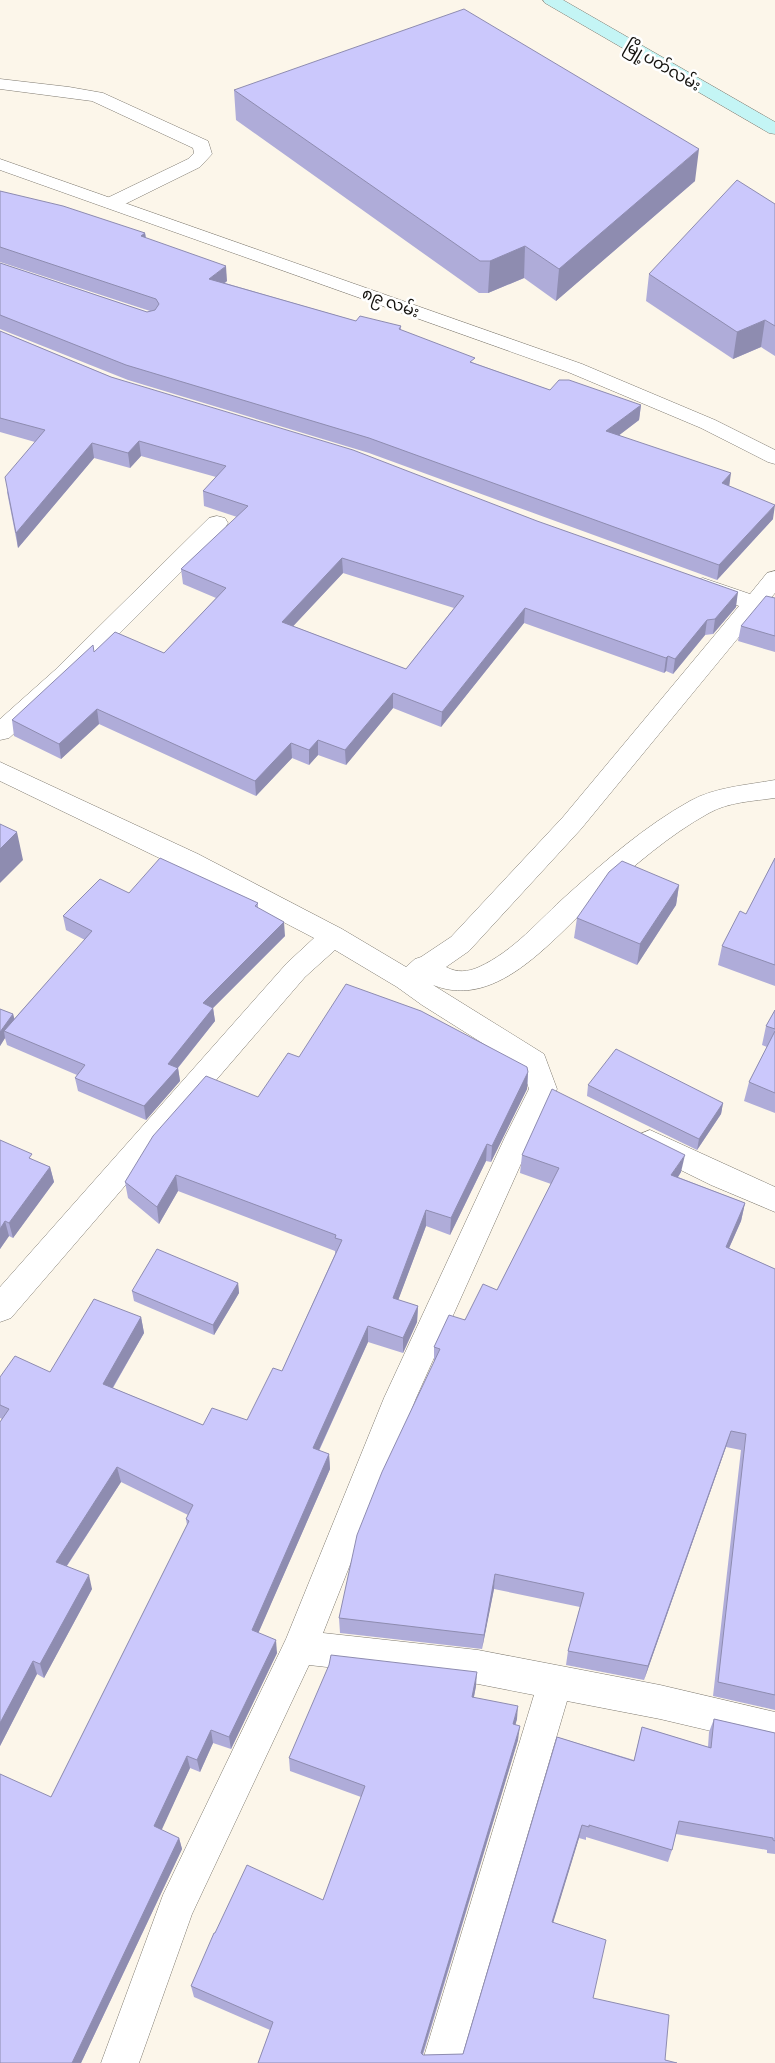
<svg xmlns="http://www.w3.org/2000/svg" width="775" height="2063" font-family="'PT Sans Narrow','Noto Sans Myanmar',sans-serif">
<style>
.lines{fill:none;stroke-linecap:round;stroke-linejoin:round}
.service-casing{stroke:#7f7a70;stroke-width:1}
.minor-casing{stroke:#7f7a70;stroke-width:1}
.secondary-casing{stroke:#7f7a70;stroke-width:1}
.service{fill:#fff;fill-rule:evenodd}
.minor{fill:#fff;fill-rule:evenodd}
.secondary{fill:#c4f5f5;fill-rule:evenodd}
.wall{fill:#afacd9;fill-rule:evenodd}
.shaded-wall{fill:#8e8cb0}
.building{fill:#cbc8fc;stroke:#8e8cb0;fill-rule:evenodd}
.labels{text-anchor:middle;stroke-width:5;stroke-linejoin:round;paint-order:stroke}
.far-street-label{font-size:16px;fill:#14120e;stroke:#fff}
</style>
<rect width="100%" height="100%" fill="#fcf6ea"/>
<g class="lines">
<!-- service casing -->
<g class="service-casing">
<polygon id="service" points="0,79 69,87 103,93 208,141 212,154 200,167 119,207 112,209 105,207 103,203 105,199 188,159 194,153 193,148 92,101 0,89"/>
</g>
<!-- minor casing -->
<g class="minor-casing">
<g id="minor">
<polygon points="0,159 582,364 715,420 775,450 775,464 768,462 701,428 568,372 0,170"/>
<polygon points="217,516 225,518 228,523 225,528 71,682 9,738 0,740 0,719 55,670 209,518"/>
<path d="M775,571V593L581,829L469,951L446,967C457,973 468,972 479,967C514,951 539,920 567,895C605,861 645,826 690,801C715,787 748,785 775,780V798C754,801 728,802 709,813C669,835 634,866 600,896C556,934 499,1012 433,985L544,1054L557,1089L533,1137L416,1398L323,1633L478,1650L660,1685L775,1712V1746L660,1719L567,1701L460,2063H422L534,1695L478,1684L309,1665L192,1914L139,2063H101L163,1895L286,1639L384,1398L505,1137L529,1089L522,1068L422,1005L397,987L335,950L305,977L11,1318L0,1322V1287L287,963L314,938L180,868L0,781V762L198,854L342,929L406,967L415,959L421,957L451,937L563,817L739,606L695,590L692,585L695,580L703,578L750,594L767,573Z"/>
<polygon points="650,1130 775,1187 775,1212 711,1185 640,1150 636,1142 640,1134"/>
</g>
</g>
<!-- secondary casing -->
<g class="secondary-casing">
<polygon id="secondary" points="543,0 563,0 775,122 775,134 769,133 545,3"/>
</g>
<!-- service -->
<use href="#service" class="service"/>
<!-- minor -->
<use href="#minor" class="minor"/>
<!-- secondary -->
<use href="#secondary" class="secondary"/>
</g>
<!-- wall -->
<g class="wall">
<polygon points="234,90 695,181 556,301 524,278 488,293 479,293 236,120"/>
<polygon points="0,191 145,233 146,238 227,281 225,283 356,321 401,326 401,330 474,363 550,390 641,405 639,420 619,435 729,486 773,519 717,580 369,453 128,380 0,329 0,263 147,312 150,311 0,262"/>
<polygon points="775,204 775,356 761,347 733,359 646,301 649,274"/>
<path d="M0,331L111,377L736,607L713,634L705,635L673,674L666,671L664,673L524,623L441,727L393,708L346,765L318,755L309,765L292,758L256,796L99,724L61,759L14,736L12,720L94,652L164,653L216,598L183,584L181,569L237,517L204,506L203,491L216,477L141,456L130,468L94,458L18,548L7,492L35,442L0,432ZM343,573L454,608L406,669L293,626Z"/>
<polygon points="775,598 775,652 738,641 741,626"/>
<polygon points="775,858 775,986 718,965 722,946 746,914"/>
<polygon points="679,885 676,905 637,965 574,938 577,918"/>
<polygon points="129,893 258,903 258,908 285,936 213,1008 215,1021 178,1068 180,1081 146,1120 78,1091 75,1078 77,1075 7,1045 5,1038 0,1046 0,1009 13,1014 14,1019 85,940 66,930 63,916"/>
<polygon points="775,1010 775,1113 744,1101 749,1082 767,1047 762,1045 766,1026"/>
<polygon points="299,1057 528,1072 527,1089 491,1162 486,1161 450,1235 426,1226 398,1300 418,1306 417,1322 403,1353 368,1342 319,1451 329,1454 330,1469 258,1633 277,1653 231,1749 213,1743 200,1772 190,1768 161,1830 179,1838 182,1849 81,2063 0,2063 51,1797 187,1525 186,1519 188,1515 121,1482 67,1566 92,1589 44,1678 37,1674 0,1746 0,1422 2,1419 0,1418 0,1377 50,1372 141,1317 144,1333 113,1388 203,1425 247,1420 282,1371 335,1254 335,1251 178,1191 159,1224 128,1198 125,1182 258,1097"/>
<polygon points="588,1085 723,1103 721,1114 697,1150 587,1096"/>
<polygon points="0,1140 33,1160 50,1167 54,1182 13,1238 9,1236 0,1249"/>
<polygon points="522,1155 681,1172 678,1177 745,1203 741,1221 729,1248 775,1269 775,1710 713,1696 741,1450 726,1447 644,1680 566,1665 568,1651 580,1607 494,1589 482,1649 340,1633 339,1618 434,1362 434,1347 497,1290 551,1184 520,1173"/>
<polygon points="238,1283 239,1293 214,1335 134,1301 132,1291"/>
<polygon points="476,1686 474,1697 517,1719 515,1724 518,1740 423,2055 463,2054 557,1737 634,1760 642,1727 708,1747 709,1732 714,1719 775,1733 775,1854 767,1853 767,1850 676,1834 672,1850 668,1862 586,1837 586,1840 579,1838 553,1922 593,1998 665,2060 258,2063 270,2030 194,1997 191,1986 215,1933 323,1900 361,1797 290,1771 289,1758"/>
</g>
<!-- shaded-wall -->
<g class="shaded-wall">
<polygon points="699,149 695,181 556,301 559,269"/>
<polygon points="145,233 147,247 141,236"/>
<polygon points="525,246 524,278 488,293 490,261"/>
<polygon points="226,266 227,281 210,293 209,279"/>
<polygon points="765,320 761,347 733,359 737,332"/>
<polygon points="641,405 639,420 605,446 606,431"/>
<polygon points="139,441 141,456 130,468 128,453"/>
<polygon points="92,443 94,458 18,548 16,533"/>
<polygon points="731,473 729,488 722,483"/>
<polygon points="775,505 773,519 717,580 719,565"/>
<polygon points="342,558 343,573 283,637 282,622"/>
<polygon points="738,592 736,607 713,634 715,619"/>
<polygon points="525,608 524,623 441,727 442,712"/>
<polygon points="707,620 705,635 673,674 675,659"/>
<polygon points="668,656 666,671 664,673 666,658"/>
<polygon points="393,693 393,708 346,765 345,750"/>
<polygon points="97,709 99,724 61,759 59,744"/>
<polygon points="318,740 318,755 309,765 309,750"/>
<polygon points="291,743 292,758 256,796 255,781"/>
<polygon points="17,832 23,860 0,883 0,849"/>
<polygon points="679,885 676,905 637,965 640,944"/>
<polygon points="284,922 285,936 213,1008 215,1021 176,1070 178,1068 180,1081 146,1120 144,1106 203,1003"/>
<polygon points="13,1014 16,1024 4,1031 5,1038 0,1046 0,1032"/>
<polygon points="528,1072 527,1089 491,1162 492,1146"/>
<polygon points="723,1103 721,1114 697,1150 699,1139"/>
<polygon points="487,1144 486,1161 450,1235 451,1218"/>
<polygon points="685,1155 681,1172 668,1193 671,1175"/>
<polygon points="50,1167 54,1182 13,1238 9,1223"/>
<polygon points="176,1175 178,1191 159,1224 157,1207"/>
<polygon points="745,1203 741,1221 722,1264 726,1247"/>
<polygon points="426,1210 426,1226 393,1314 393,1298"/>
<polygon points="5,1221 9,1236 0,1249 0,1229"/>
<polygon points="238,1283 239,1293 214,1335 213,1325"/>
<polygon points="418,1306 417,1322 403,1353 403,1338"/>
<polygon points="141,1317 144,1333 106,1399 103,1384"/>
<polygon points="368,1326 368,1342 313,1463 313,1448"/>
<polygon points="731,1431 726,1447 644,1680 648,1666"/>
<polygon points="329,1454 330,1469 254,1643 252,1630"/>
<polygon points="117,1467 121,1482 60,1576 56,1562"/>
<polygon points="495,1574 494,1589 482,1649 484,1635"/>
<polygon points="89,1575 92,1589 44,1678 40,1664"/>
<polygon points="276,1640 277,1653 231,1749 229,1737"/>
<polygon points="33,1661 37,1674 0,1746 0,1723"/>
<polygon points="477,1672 476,1686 471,1711 472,1697"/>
<polygon points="518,1706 517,1719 512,1738 513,1724"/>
<polygon points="520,1726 518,1740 420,2062 421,2053"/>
<polygon points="211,1730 213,1743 200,1772 197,1760"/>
<polygon points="187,1756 190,1768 158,1838 154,1826"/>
<polygon points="582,1825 579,1838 550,1933 552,1922"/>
<polygon points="179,1838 182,1849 81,2063 72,2063"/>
</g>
<!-- building -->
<g class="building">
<polygon points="464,9 699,149 559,269 525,246 490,261 480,261 234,90"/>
<polygon points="737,180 775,204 775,326 765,320 737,332 649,274"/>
<polygon points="0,191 63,206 145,233 141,236 226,266 209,279 356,321 360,316 401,326 399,329 475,358 470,362 550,390 559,380 569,380 641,405 606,431 731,473 722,483 775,505 719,565 369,438 126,365 0,315 0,263 147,312 155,310 159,304 156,299 0,247"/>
<path d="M0,331L111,377L353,450L537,521L738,592L715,619L707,620L675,659L668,656L666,658L525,608L442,712L393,693L345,750L318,740L309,750L291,743L255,781L97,709L59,744L12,720L93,645L94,652L115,632L164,653L226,588L181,569L248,506L203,491L226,466L139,441L128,453L92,443L16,533L5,477L45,430L0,418ZM342,558L464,596L406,669L282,622Z"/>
<polygon points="766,596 775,598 775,636 741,626"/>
<polygon points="0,824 17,832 0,849"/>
<polygon points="160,858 258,903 255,906 284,922 203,1003 213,1008 168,1064 178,1068 144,1106 75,1078 85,1065 4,1031 92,931 63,916 100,879 129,893"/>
<polygon points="775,858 775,965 722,946 740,911 746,914"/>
<polygon points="622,861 679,885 640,944 577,918 609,872"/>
<polygon points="346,984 421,1011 527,1067 528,1072 492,1146 487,1144 451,1218 426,1210 393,1298 418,1306 403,1338 368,1326 313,1448 329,1454 252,1630 276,1640 229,1737 211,1730 197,1760 187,1756 154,1826 179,1838 72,2063 0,2063 0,1774 51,1797 189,1521 186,1519 193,1505 117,1467 56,1562 89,1575 40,1664 33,1661 0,1723 0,1422 9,1409 0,1405 0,1377 15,1356 50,1372 94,1299 141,1317 103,1384 203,1425 212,1408 247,1420 273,1368 282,1371 342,1240 335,1238 336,1235 176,1175 157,1207 125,1182 153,1136 206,1076 258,1097 288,1053 299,1057"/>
<polygon points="0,1009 13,1014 0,1032"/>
<polygon points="775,1010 775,1029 766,1026"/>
<polygon points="775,1031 775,1093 749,1082"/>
<polygon points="616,1049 723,1103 699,1139 588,1085"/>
<polygon points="552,1089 685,1155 671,1175 745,1203 726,1247 775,1269 775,1695 718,1682 746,1434 731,1431 648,1666 568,1651 584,1593 495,1574 484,1635 339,1618 357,1535 382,1472 440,1349 434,1347 449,1315 465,1320 483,1284 497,1290 559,1168 522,1155"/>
<polygon points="0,1140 32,1154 29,1158 50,1167 9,1223 5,1221 0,1229"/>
<polygon points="157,1249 238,1283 213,1325 132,1291"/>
<polygon points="331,1655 477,1672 472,1697 518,1706 513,1724 520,1726 421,2053 423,2055 463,2054 557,1737 634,1761 642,1727 711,1748 714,1719 775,1733 775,1841 773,1840 773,1838 679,1821 672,1850 589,1825 589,1827 582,1825 552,1922 606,1940 593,1998 669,2015 665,2060 677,2063 258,2063 273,2022 191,1986 214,1933 215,1933 247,1865 323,1900 365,1786 289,1758 329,1665"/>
</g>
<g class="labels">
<!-- far-street labels -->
<g class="far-street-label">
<text transform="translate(663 65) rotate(30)" y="6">မြို့ပတ်လမ်း</text>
<text transform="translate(391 302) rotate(20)" y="6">၈၉ လမ်း</text>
</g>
</g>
</svg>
